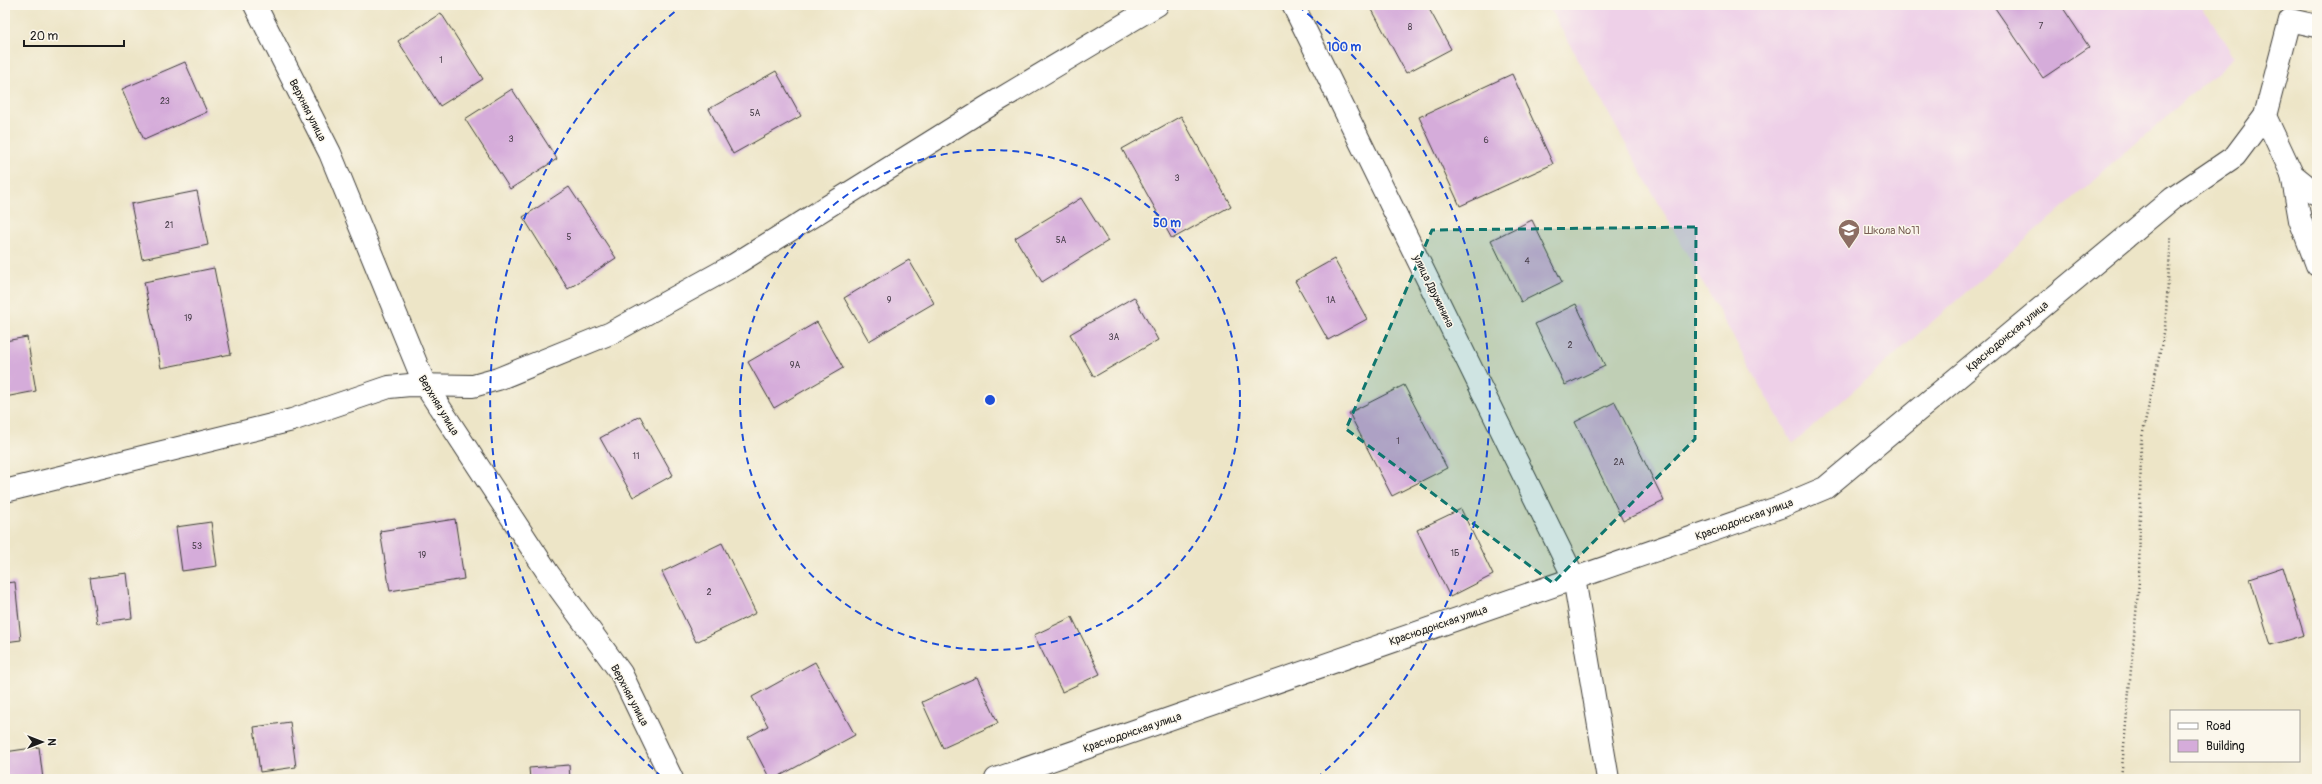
<svg xmlns="http://www.w3.org/2000/svg" width="2322" height="784" font-family="Pangolin,sans-serif">
<style>
.built{fill:#eed0e8}
.building{fill:#d5acda}
.lines{fill:none;stroke-linecap:round;stroke-linejoin:round}
.minor-casing{stroke:#3b3a36;stroke-width:24}
.path{stroke:#3b3a36;stroke-width:2.5;stroke-dasharray:1 3;stroke-linecap:butt}
.minor{stroke:#fff;stroke-width:22}
.marked{fill:#0f766e;fill-opacity:0.2;stroke:#0f766e;stroke-width:3;stroke-dasharray:8 5;stroke-linejoin:round}
.ring{fill:none;stroke:#1d4ed8;stroke-width:2;stroke-dasharray:7 5}
.labels{text-anchor:middle;stroke-width:3;stroke-linejoin:round;paint-order:stroke}
.number-label{font-size:9px;fill:#4a404c}
.street-label{font-size:11px;fill:#1c1c1c;stroke:#fbf7ec}
.education-label{font-size:11px;fill:#785e54;stroke:#fbf7ec;text-anchor:start}
.centre{fill:#1d4ed8;stroke:#fbf7ec;stroke-width:2}
.ring-label{font-size:12px;text-anchor:middle;font-weight:bold;fill:#1d4ed8;stroke:#fbf7ec;stroke-width:3;stroke-linejoin:round;paint-order:stroke}
</style>
<rect width="100%" height="100%" fill="#fbf7ec"/>
<filter id="ink" filterUnits="userSpaceOnUse"><feTurbulence type="fractalNoise" baseFrequency=".025" numOctaves="2"/><feDisplacementMap in="SourceGraphic" scale="8" xChannelSelector="R" yChannelSelector="G"/><feConvolveMatrix kernelMatrix="1 2 1 2 8 2 1 2 1" color-interpolation-filters="sRGB"/></filter>
<filter id="wash" filterUnits="userSpaceOnUse"><feTurbulence type="fractalNoise" baseFrequency=".012" numOctaves="4" result="noise"/><feDisplacementMap in="SourceGraphic" scale="16" xChannelSelector="R" yChannelSelector="G"/><feGaussianBlur stdDeviation="0.9" result="paint"/><feColorMatrix in="noise" values="0 0 0 0 0 0 0 0 0 0 0 0 0 0 0 0 0 1.4 0 .05"/><feComposite in="paint" operator="in"/></filter>
<g filter="url(#wash)">
<rect width="100%" height="100%" fill="#ede5c7"/>
<!-- built -->
<polygon class="built" points="1548,5 2201,5 2234,57 1793,444"/>
<g id="blocks">
<!-- building -->
<g class="building">
<polygon points="1372,5 1427,5 1451,49 1406,73 1370,6"/>
<polygon points="1993,5 2061,5 2089,47 2043,78"/>
<polygon points="441,13 483,79 440,106 398,41"/>
<polygon points="185,62 207,112 144,140 122,89"/>
<polygon points="776,71 801,116 733,154 709,109"/>
<polygon points="1512,74 1553,164 1460,206 1419,117"/>
<polygon points="512,89 557,159 510,189 465,119"/>
<polygon points="1181,116 1231,206 1172,239 1122,149"/>
<polygon points="569,187 616,258 568,289 523,217"/>
<polygon points="197,191 208,245 142,259 131,204"/>
<polygon points="1081,198 1108,241 1042,282 1015,238"/>
<polygon points="1532,220 1562,282 1521,302 1491,240"/>
<polygon points="1334,259 1367,319 1328,340 1295,281"/>
<polygon points="909,260 934,303 869,341 844,298"/>
<polygon points="214,268 231,354 161,368 144,282"/>
<polygon points="1134,297 1158,340 1094,377 1070,334"/>
<polygon points="1576,304 1605,366 1565,385 1535,324"/>
<polygon points="817,322 843,368 774,408 748,362"/>
<polygon points="27,337 36,391 5,397 5,341"/>
<polygon points="1404,385 1447,468 1392,496 1349,413"/>
<polygon points="1615,402 1664,501 1623,521 1575,422"/>
<polygon points="640,416 673,475 633,497 600,438"/>
<polygon points="1461,509 1493,575 1450,597 1417,530"/>
<polygon points="455,519 464,579 390,591 380,531"/>
<polygon points="211,522 217,566 182,571 176,527"/>
<polygon points="722,543 756,613 696,642 662,572"/>
<polygon points="2283,567 2304,635 2271,645 2250,578"/>
<polygon points="127,573 132,618 97,623 90,578"/>
<polygon points="15,582 21,640 5,642 5,583"/>
<polygon points="1072,617 1100,674 1062,692 1034,635"/>
<polygon points="815,662 855,735 774,779 770,779 748,737 768,726 752,697"/>
<polygon points="977,677 998,723 943,748 922,702"/>
<polygon points="290,722 296,767 260,772 254,727"/>
<polygon points="39,747 43,779 5,779 5,752"/>
<polygon points="569,765 570,779 530,779 529,768"/>
</g>
</g>
</g>
<g filter="url(#ink)">
<use href="#blocks" fill-opacity="0" stroke="#3b3a36" stroke-width="1"/>
<g class="lines">
<!-- minor casing -->
<g class="minor-casing">
<g id="minor">
<polyline points="255,5 330,153 425,385 548,573 621,673 672,779"/>
<polyline points="1293,5 1574,578 1608,779"/>
<polyline points="2265,116 2292,174 2317,194"/>
<polyline points="2292,174 2300,220 2317,265"/>
<polyline points="5,491 292,420 389,387 410,385 473,386 498,379 611,333 734,265 987,107 1157,5"/>
<polyline points="996,779 1780,507 1825,488 2173,198 2235,156 2265,116 2290,20 2317,26"/>
</g>
</g>
<!-- path -->
<polyline class="path" points="2121,779 2139,581 2141,442 2165,328 2171,237"/>
<!-- minor -->
<use href="#minor" class="minor"/>
</g>
</g>
<!-- marked area -->
<path class="marked" d="M1696,227L1695,439L1553,583L1346,429L1432,230Z"/>
<!-- distance rings -->
<g class="ring">
<circle cx="990" cy="400" r="250"/>
<path d="M662 777A500 500 0 0 1 682 6M1298 6A500 500 0 0 1 1318 777"/>
</g>
<!-- icons -->
<defs>
<g id="school-pin" transform="scale(1.15)"><path d="M0 17L-7.5 6A9.5 9.5 0 1 1 7.5 6Z" fill="#8d6e63" stroke="#fbf7ec"/><path d="M0-5L7-2L0 1L-7-2ZM-4 1L0 2.5L4 1V4Q0 6-4 4Z" fill="#fff"/></g>
</defs>
<g fill-rule="evenodd">
<use href="#school-pin" x="1849" y="230"/>
</g>
<g class="labels">
<!-- number labels -->
<g class="number-label">
<text x="2041" y="29">7</text>
<text x="1410" y="30">8</text>
<text x="441" y="63">1</text>
<text x="165" y="104">23</text>
<text x="755" y="116">5А</text>
<text x="511" y="142">3</text>
<text x="1486" y="143">6</text>
<text x="1177" y="181">3</text>
<text x="169" y="228">21</text>
<text x="569" y="240">5</text>
<text x="1061" y="243">5А</text>
<text x="1527" y="264">4</text>
<text x="889" y="303">9</text>
<text x="1331" y="303">1А</text>
<text x="188" y="321">19</text>
<text x="1114" y="340">3А</text>
<text x="1570" y="348">2</text>
<text x="795" y="368">9А</text>
<text x="1398" y="444">1</text>
<text x="636" y="459">11</text>
<text x="1619" y="465">2А</text>
<text x="197" y="549">53</text>
<text x="1455" y="556">1Б</text>
<text x="422" y="558">19</text>
<text x="709" y="595">2</text>
</g>
<!-- street labels -->
<g class="street-label">
<text transform="translate(308 110) rotate(63)" y="4">Верхняя улица</text>
<text transform="translate(1434 291) rotate(64)" y="4">улица Дружинина</text>
<text transform="translate(2007 336) rotate(-40)" y="4">Краснодонская улица</text>
<text transform="translate(439 405) rotate(59)" y="4">Верхняя улица</text>
<text transform="translate(1744 519) rotate(-20)" y="4">Краснодонская улица</text>
<text transform="translate(1438 625) rotate(-19)" y="4">Краснодонская улица</text>
<text transform="translate(630 695) rotate(62)" y="4">Верхняя улица</text>
<text transform="translate(1132 732) rotate(-19)" y="4">Краснодонская улица</text>
</g>
<!-- education labels -->
<g class="education-label">
<text x="1864" y="234">Школа №11</text>
</g>
</g>
<circle cx="990" cy="400" r="6" class="centre"/>
<g class="ring-label">
<text x="1344" y="51">100 m</text>
<text x="1167" y="227">50 m</text>
</g>
<!-- margin -->
<rect width="2322" height="784" fill="none" stroke="#fbf7ec" stroke-width="20"/>
<!-- legend -->
<rect x="2170" y="710" width="130" height="52" fill="#fbf7ec" stroke="#a29f99"/>
<rect x="2178" y="723" width="20" height="6" fill="#ffffff" stroke="#a29f99"/>
<text x="2206" y="730" font-size="12" fill="#1c1c1c">Road</text>
<rect x="2178" y="740" width="20" height="12" fill="#d5acda" stroke="#a29f99"/>
<text x="2206" y="750" font-size="12" fill="#1c1c1c">Building</text>
<!-- north arrow -->
<g transform="translate(42 742) rotate(90)" stroke="#fbf7ec" stroke-width="3" paint-order="stroke">
<path d="M0-3L7 15L0 10L-7 15Z" fill="#1c1c1c"/>
<text y="-6" font-size="11" font-weight="bold" text-anchor="middle" fill="#1c1c1c">N</text>
</g>
<!-- scale -->
<path d="M24 40v6h100v-6" fill="none" stroke="#1c1c1c" stroke-width="2"/>
<text x="30" y="40" font-size="12" fill="#1c1c1c" stroke="#fbf7ec" stroke-width="3" paint-order="stroke">20 m</text>
</svg>
